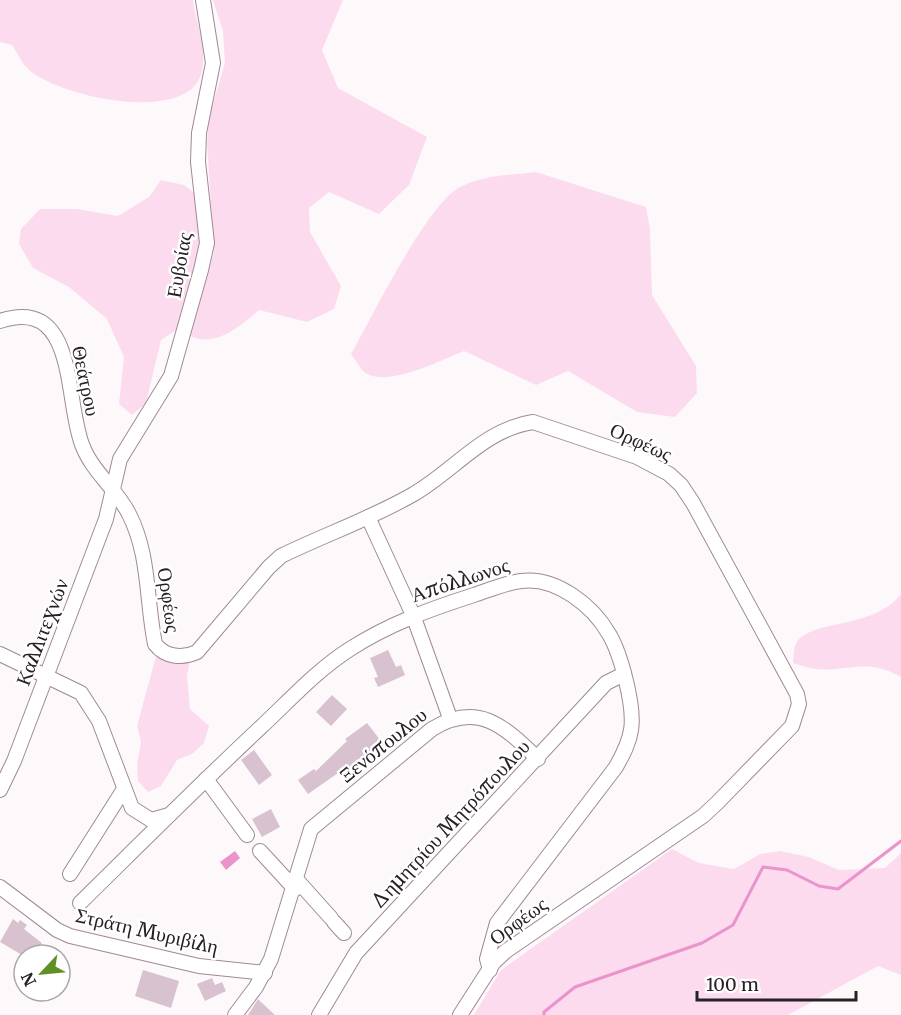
<svg xmlns="http://www.w3.org/2000/svg" width="901" height="1015" font-family="Merriweather,serif">
<style>
.green{fill:#fddbef}
.water{fill:#e994cb}
.lines{fill:none;stroke-linecap:round;stroke-linejoin:round}
.stream{stroke:#e994cb;stroke-width:3}
.building{fill:#d9c2d0}
.minor-casing{stroke:#9f8996;stroke-width:16}
.minor{stroke:#fff;stroke-width:14}
.labels{text-anchor:middle;stroke-width:5;stroke-linejoin:round;paint-order:stroke}
.street-label{font-size:20px;fill:#292026;stroke:#fff}
</style>
<rect width="100%" height="100%" fill="#fdf9fb"/>
<!-- green -->
<g class="green">
<path d="M0,0H193C196,24 209,53 200,77C182,124 54,96 27,68C21,62 17,52 12,45L0,42Z"/>
<path d="M213,0H343L322,50L338,88L427,137L409,185L379,214L329,192L309,208L310,232L341,286L334,309L307,322L259,310C240,326 216,348 190,336L214,252L207,143L209,117L225,63L223,31Z"/>
<path d="M536,172L646,207L650,229L652,295L696,366L697,393L675,417L637,412L568,371L536,385L464,351C441,360 382,391 362,370C358,365 355,359 351,354C372,317 427,204 460,187C484,175 510,175 536,172Z"/>
<polygon points="161,180 184,185 197,195 201,241 179,328 161,340 146,403 132,415 119,404 124,357 107,319 69,287 33,268 19,244 21,229 40,209 77,209 118,216 149,197"/>
<path d="M901,594V677C866,657 849,672 816,669C808,668 800,665 793,663C794,657 793,649 796,644C807,619 874,630 901,594Z"/>
<polygon points="156,656 172,660 190,660 187,676 190,709 209,726 204,743 192,754 177,760 161,786 148,792 138,781 137,764 141,742 137,726"/>
<polygon points="672,849 699,863 734,869 760,854 780,851 809,857 839,870 885,868 901,853 901,975 878,966 788,1015 474,1015 501,970"/>
</g>
<!-- water -->
<polygon class="water" points="235,851 240,858 226,870 220,862"/>
<g class="lines">
<!-- stream -->
<polyline class="stream" points="544,1015 544,1012 575,987 702,943 733,925 763,867 787,870 819,886 838,889 901,841"/>
</g>
<!-- building -->
<g class="building">
<polygon points="388,650 396,667 401,665 405,675 378,687 374,678 378,677 370,658"/>
<polygon points="332,695 347,709 331,726 316,712"/>
<polygon points="367,723 384,745 375,753 373,750 351,767 344,775 341,771 308,794 298,780 314,769 316,771 347,741 345,739"/>
<polygon points="254,750 272,775 259,785 241,760"/>
<polygon points="271,809 280,827 262,837 252,819"/>
<polygon points="13,919 18,923 20,920 27,925 24,929 42,943 33,955 22,955 0,942"/>
<polygon points="143,970 179,981 171,1008 135,996"/>
<polygon points="212,978 215,985 222,982 226,991 205,1001 197,984"/>
<polygon points="258,999 261,1002 275,1015 248,1015"/>
</g>
<g class="lines">
<!-- minor casing -->
<g class="minor-casing">
<g id="minor">
<path d="M0,321C79,295 64,403 83,447C93,472 117,490 129,514C150,555 146,600 155,644C165,657 182,659 197,652L269,567L281,556C324,535 370,519 412,495C453,472 484,429 533,422L637,457L669,474L681,485L693,503L797,694L799,704L792,726L717,803L703,816L506,951L494,962L460,1015"/>
<polyline points="368,517 413,615 450,718"/>
<polyline points="0,654 81,693 99,721 132,808 151,820 169,815"/>
<polyline points="206,779 247,835"/>
<polyline points="0,790 14,761 106,519 120,459 171,376 201,270 207,243 198,162 199,133 213,63 203,0"/>
<polyline points="260,851 295,889"/>
<polyline points="70,874 124,789"/>
<polyline points="296,879 331,918"/>
<polyline points="0,887 57,930 70,936 199,966 265,973"/>
<path d="M80,903C140,844 200,784 261,727C290,700 317,670 350,649C389,624 430,609 474,595C489,590 505,583 521,581C556,576 593,606 609,634C621,654 635,707 631,730C629,744 622,756 616,767L497,923L487,959L490,970"/>
<polyline points="334,922 344,933"/>
<path d="M235,1015L256,987L271,959L311,829L432,729C478,701 504,726 538,759"/>
<polyline points="319,1015 356,953 606,683 624,674"/>
</g>
</g>
<!-- minor -->
<use href="#minor" class="minor"/>
</g>
<g class="labels">
<!-- street labels -->
<g class="street-label">
<text transform="translate(179 265) rotate(-80)" y="7">Ευβοίας</text>
<text transform="translate(86 381) rotate(78)" y="7">Θεάτρου</text>
<text transform="translate(641 442) rotate(24)" y="7">Ορφέως</text>
<text transform="translate(460 580) rotate(-18)" y="7">Απόλλωνος</text>
<text transform="translate(169 600) rotate(82)" y="7">Ορφέως</text>
<text transform="translate(42 632) rotate(-69)" y="7">Καλλιτεχνών</text>
<text transform="translate(383 745) rotate(-39)" y="7">Ξενόπουλου</text>
<text transform="translate(450 824) rotate(-47)" y="7">Δημητρίου Μητρόπουλου</text>
<text transform="translate(518 921) rotate(-36)" y="7">Ορφέως</text>
<text transform="translate(147 931) rotate(13)" y="7">Στράτη Μυριβίλη</text>
</g>
</g>
<!-- north arrow -->
<g transform="translate(42 973) rotate(244)"><circle r="28" fill="#ffffff" stroke="#a9a6a8" stroke-width="1.5"/>
<path d="M0-4.5L10 22L0 15L-10 22Z" fill="#619026"/>
<text y="-9" font-size="16" font-weight="bold" text-anchor="middle" fill="#292026">N</text>
</g>
<!-- scale -->
<path d="M697 991v9h159v-9" fill="none" stroke="#292026" stroke-width="3"/>
<text x="706" y="991" font-size="18" fill="#292026" stroke="#ffffff" stroke-width="4.5" paint-order="stroke">100 m</text>
</svg>
